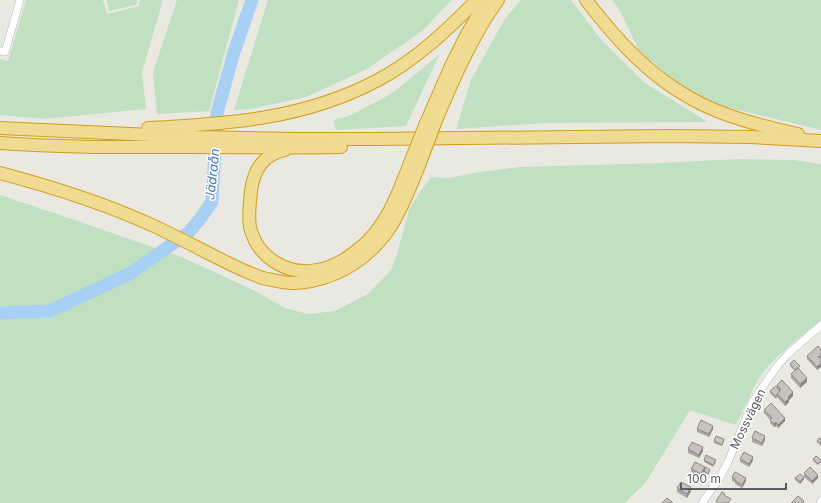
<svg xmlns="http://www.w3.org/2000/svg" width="821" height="503" font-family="Inter,sans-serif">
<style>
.green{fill:#c0e0c1}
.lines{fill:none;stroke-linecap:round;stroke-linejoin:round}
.river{stroke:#a7d0f4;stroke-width:13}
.street-casing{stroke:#b3b6ba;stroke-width:8}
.highway-casing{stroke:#d29e1a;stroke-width:14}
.street{stroke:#fff;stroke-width:7}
.highway{stroke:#f0db93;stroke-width:12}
.highway-bridge-casing{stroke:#d29e1a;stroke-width:14;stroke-linecap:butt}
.highway-bridge{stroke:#f0db93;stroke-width:12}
.wall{fill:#aaa8a3}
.shaded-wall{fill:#8b8885}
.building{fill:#c6c3be;stroke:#8b8885}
.labels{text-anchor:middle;stroke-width:3;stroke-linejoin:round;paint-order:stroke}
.street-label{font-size:12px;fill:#595c60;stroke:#fff}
.water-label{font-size:13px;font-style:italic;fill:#4b77ab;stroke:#fff}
</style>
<rect width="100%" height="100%" fill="#eae9e1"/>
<!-- green -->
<g class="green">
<polygon points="26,0 103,0 107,14 139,6 140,0 163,0 142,72 146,109 45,119 0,115 0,59 8,61"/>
<polygon points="107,0 137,0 136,5 109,11"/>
<polygon points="177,0 239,0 209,111 157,114 153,72"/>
<polygon points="268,0 452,0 422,31 367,69 306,97 251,109 234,110"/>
<polygon points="521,0 571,0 603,42 645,83 708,122 545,123 456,129 471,80 504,20"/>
<polygon points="612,0 821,0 821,130 784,121 722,106 683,88 639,50 619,9"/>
<polygon points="439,55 406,126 336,130 333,120 349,116 391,94"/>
<path d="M739,159L794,160L821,164V320C800,338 771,358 757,381L736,425L690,410L646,482L625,503H0V195L69,218L184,258L253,290L285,308L308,314L335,311L368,294L391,270L397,254L409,210L418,195L431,177L449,178L479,172L520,167L662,163Z"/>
</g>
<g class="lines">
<!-- river -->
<polyline class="river" points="0,313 50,311 131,273 188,233 200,219 212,202 217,113 234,52 252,0"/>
<!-- street casing -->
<g class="street-casing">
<g id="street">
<polyline points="0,51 5,52 20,0"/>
<polyline points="702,503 719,479 728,462 752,403 761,389 778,365 788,354 821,325"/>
<polyline points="820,503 821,501"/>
</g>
</g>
<!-- highway casing -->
<g class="highway-casing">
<g id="highway">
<path d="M586,0C616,39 648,75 692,99C724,117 762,126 798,134"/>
<polyline points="426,123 451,66 467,34 487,0"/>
<path d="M435,123C452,82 472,36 498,0"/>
<polyline points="0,128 195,137 298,139 373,139 670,136 751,137 821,141"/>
<path d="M148,128C229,124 305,119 378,80C416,60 447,30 477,0"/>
<path d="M0,143C66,148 132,147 198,147C245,147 293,148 341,147"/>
<path d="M285,150C263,155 254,169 251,191C250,202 248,215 250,227C257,257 287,276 317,270C333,268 348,258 360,248C386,227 398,194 410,163"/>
<path d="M0,173C53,187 104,203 154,226C175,236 196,247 216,257C232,265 247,273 263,278C273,280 283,283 293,283C299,283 305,282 311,281C344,275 373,254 391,226C403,207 411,185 420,163"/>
</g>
</g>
<!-- street -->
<use href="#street" class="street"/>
<!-- highway -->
<use href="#highway" class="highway"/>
<!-- highway-bridge casing -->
<g class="highway-bridge-casing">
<g id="highway-bridge">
<polyline points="410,163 426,123"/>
<polyline points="420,163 435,123"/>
</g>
</g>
<!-- highway-bridge -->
<use href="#highway-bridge" class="highway-bridge"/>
</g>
<!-- wall -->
<g class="wall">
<polygon points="821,350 821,358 820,358 817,370 807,359 807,356"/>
<polygon points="790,364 800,368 799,369 807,382 800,388 791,378 791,374 795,371 790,366"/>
<polygon points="777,385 793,396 789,400 789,402 785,406 777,397 776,399 770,393 770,391 777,387"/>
<polygon points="764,410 785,421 778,428 776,426 774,427 770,423 770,420 764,413"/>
<polygon points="697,429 713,429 709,437 697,432"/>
<polygon points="821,436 821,446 817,442 817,441 821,439"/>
<polygon points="752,438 765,440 762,446 752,442"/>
<polygon points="714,441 724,441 722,446 714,443"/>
<polygon points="688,449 703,451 699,458 688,453"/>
<polygon points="740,459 753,460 749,467 740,462"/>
<polygon points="813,459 821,462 818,465 813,461"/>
<polygon points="704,460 716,462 713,467 704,462"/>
<polygon points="691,469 705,469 710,471 708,475 704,473 701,478 691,472"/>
<polygon points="804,473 818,478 812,484 804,477"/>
<polygon points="732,477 746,481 742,488 735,484 735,482 732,481"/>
<polygon points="795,478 804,479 800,484 795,480"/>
<polygon points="677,488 691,491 687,498 677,492"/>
</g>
<!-- shaded-wall -->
<g class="shaded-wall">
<polygon points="821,363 821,367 817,370 817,367"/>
<polygon points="807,378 807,382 800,388 800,384"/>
<polygon points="793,392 793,396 789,400 789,402 785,406 785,402 788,397"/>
<polygon points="785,418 785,421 778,428 778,425"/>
<polygon points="776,422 776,426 774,427 774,424"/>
<polygon points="713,426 713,429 709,437 709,434"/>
<polygon points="765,436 765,440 762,446 762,443"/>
<polygon points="703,447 703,451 699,458 699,455"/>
<polygon points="753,457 753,460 749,467 749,464"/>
<polygon points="705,467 705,471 704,471 704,473 701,478 701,474"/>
<polygon points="818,475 818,478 812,484 812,481"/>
<polygon points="804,477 804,479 800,484 800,482"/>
<polygon points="746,478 746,481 742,488 742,485"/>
<polygon points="691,487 691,491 687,498 687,494"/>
</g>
<!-- building -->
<g class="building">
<polygon points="818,346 821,350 821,354 818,357 821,359 821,363 817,367 807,356"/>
<polygon points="794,360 800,366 795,370 790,364"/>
<polygon points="798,368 807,378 800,384 791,374"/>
<polygon points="782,380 793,392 788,397 789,399 785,402 777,394 781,390 777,385"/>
<polygon points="776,386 780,391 777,394 777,396 776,397 770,391"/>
<polygon points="771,403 785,418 778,425 776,422 774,424 770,420 772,418 764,410"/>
<polygon points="701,420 713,426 709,434 697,429"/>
<polygon points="755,431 765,436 762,443 752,438"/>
<polygon points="716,436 724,439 722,445 714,441"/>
<polygon points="819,438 821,439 821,444 817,441"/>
<polygon points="692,442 703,447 699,455 688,449"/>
<polygon points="744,452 753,457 749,464 740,459"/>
<polygon points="706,455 716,460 713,465 704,460"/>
<polygon points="816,456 821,460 818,464 813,459"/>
<polygon points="695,462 705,467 701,474 691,469"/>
<polygon points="706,467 710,470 708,474 704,471"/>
<polygon points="810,467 818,475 812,481 804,473"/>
<polygon points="735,472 746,478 742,485 735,481 735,479 732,477"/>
<polygon points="800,474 804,477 800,482 795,478"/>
<polygon points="681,482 691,487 687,494 677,488"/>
<polygon points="722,492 725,494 724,495 731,499 728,503 719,503 716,501"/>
<polygon points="798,496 804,501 802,503 791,503"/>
<polygon points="667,498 673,503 662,503"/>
</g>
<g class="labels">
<!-- street labels -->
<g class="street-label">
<text transform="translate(748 419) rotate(-64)" y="4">Mossvägen</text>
</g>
<!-- water labels -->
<g class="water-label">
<text transform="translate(212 174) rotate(-84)" y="5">Jädraån</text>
</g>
</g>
<!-- scale -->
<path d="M681 483v6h105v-6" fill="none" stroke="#595c60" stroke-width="2"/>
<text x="687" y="483" font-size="12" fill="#595c60" stroke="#ffffff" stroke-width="3" paint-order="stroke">100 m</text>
</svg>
